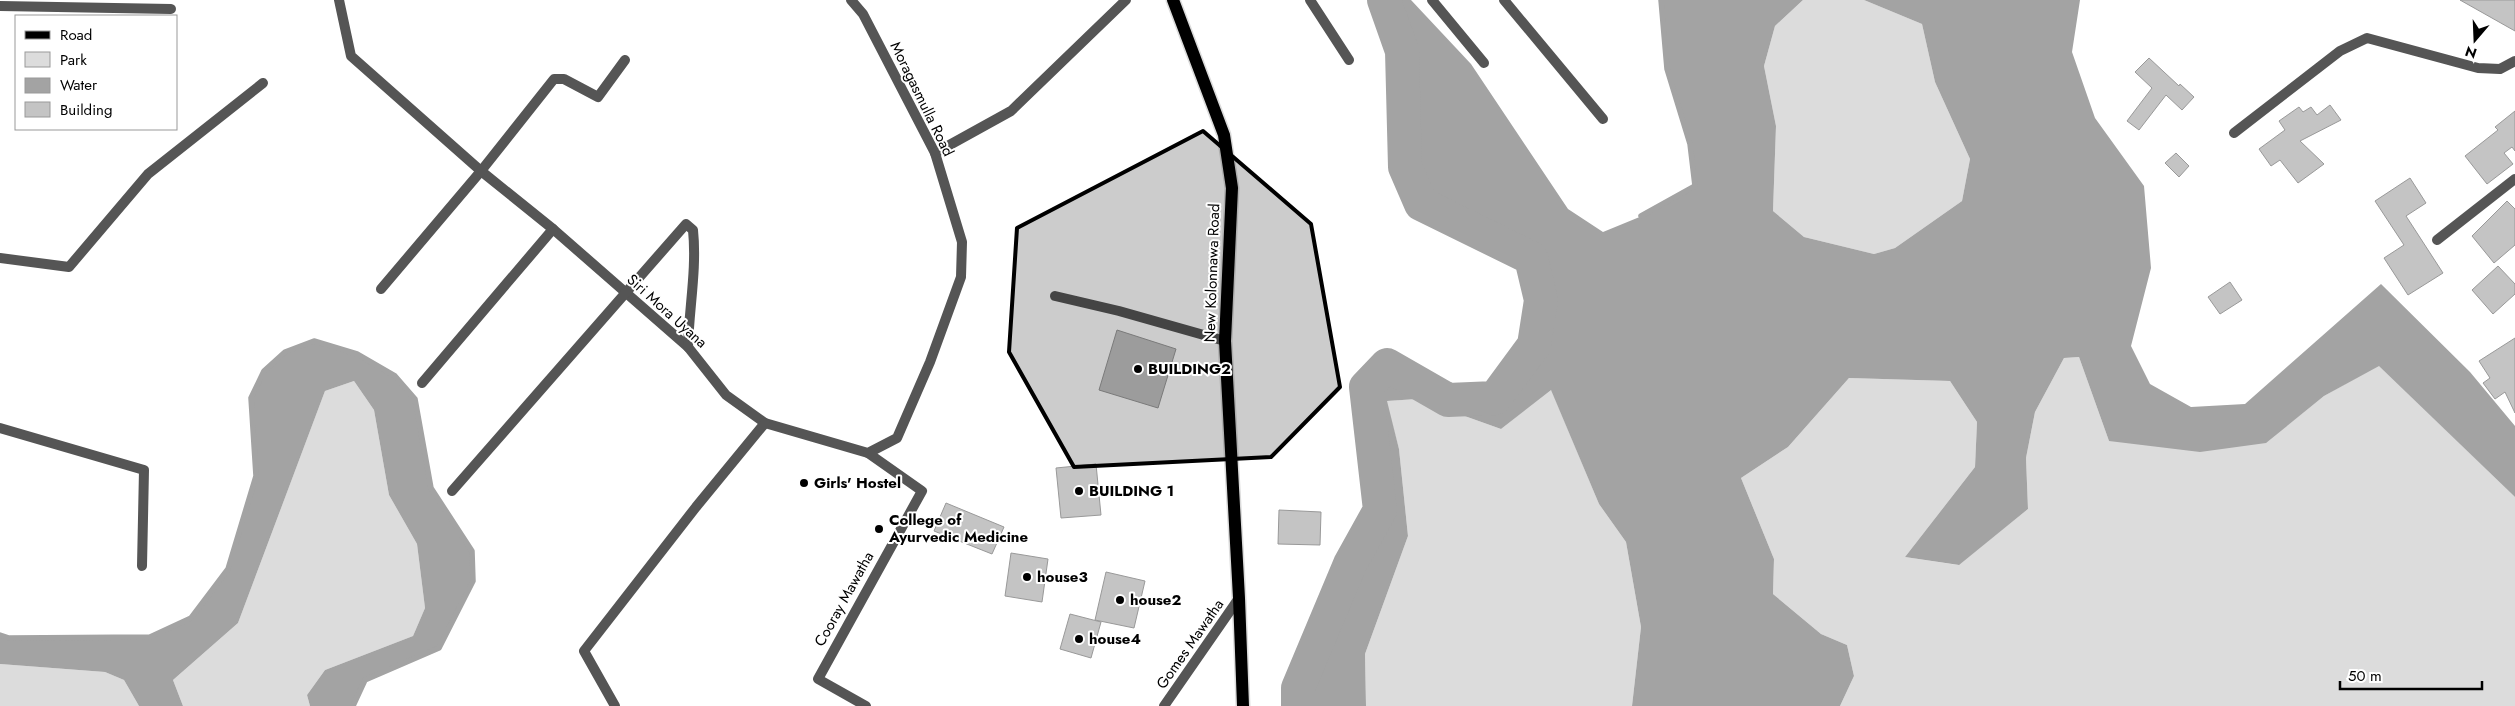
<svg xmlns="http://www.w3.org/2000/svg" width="2515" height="706" font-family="Jost,sans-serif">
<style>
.green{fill:#dcdcdc}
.water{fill:#a3a3a3}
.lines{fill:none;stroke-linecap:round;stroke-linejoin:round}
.stream{stroke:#a3a3a3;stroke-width:5.5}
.river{stroke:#a3a3a3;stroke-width:34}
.building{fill:#c4c4c4;stroke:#999}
.primary-casing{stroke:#dbdbdb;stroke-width:15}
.street{stroke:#555;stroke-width:10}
.primary{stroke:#000;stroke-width:12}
.marked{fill:#000;fill-opacity:0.2;stroke:#000;stroke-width:4;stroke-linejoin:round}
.poi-dot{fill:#000;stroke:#fff;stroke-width:2}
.labels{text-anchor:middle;stroke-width:4;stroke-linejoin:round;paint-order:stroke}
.street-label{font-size:15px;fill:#000;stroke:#fff}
.poi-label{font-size:15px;font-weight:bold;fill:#000;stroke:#fff;text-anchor:start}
</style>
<rect width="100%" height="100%" fill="#fff"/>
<!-- green -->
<g class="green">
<polygon points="1803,0 1864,0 1922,24 1935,82 1970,159 1962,201 1895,248 1874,254 1804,237 1773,211 1776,126 1764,66 1775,26"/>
<polygon points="2079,357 2109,441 2266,442 2324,396 2379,365 2515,497 2515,706 1840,706 1854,676 1847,645 1821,634 1773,594 1774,559 1741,478 1788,447 1849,378 1950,381 1977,422 1975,467 1905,557 1958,565 2028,509 2026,458 2035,412 2064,358"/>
<polygon points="354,381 374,410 389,495 417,544 425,608 413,636 325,670 307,695 310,706 183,706 173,680 238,623 325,391"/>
<polygon points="1551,389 1599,504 1626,542 1641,627 1632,706 1366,706 1365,654 1408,536 1399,449 1386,401 1417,399 1501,429"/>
<polygon points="0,664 105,672 124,680 139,706 0,706"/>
</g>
<!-- water -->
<g class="water">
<polygon points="1384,0 1411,0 1471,64 1568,209 1603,232 1642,216 1695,186 1690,144 1667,69 1661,0 1803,0 1775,26 1764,66 1776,126 1773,211 1804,237 1874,254 1895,248 1962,201 1970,159 1935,82 1922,24 1864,0 1851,0 2080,0 2072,52 2095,118 2144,186 2151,268 2131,346 2150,384 2191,407 2245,404 2381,284 2470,372 2515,426 2515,497 2379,366 2324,396 2266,443 2200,452 2109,441 2079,357 2064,358 2035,412 2026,458 2028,509 1959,565 1905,557 1975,467 1977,422 1950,381 1849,378 1788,447 1741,478 1774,559 1773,594 1821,634 1847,645 1854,676 1840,706 1632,706 1641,627 1626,542 1599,504 1551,390 1501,429 1417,399 1387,401 1399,449 1408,536 1365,654 1366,706 1298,706 1298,688 1350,564 1380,510 1366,387 1387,365 1448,400 1495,398 1534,345 1541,300 1530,258 1421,204 1405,167 1402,51"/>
<polygon points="314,341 357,354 395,376 415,399 431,488 472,551 473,581 439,648 365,680 353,706 310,706 307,695 325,670 413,636 425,608 417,544 389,495 374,410 354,381 325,391 238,623 173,680 183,706 139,706 124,680 105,672 0,664 0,635 9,638 150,637 191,618 228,569 256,477 251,398 264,371 285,352"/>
</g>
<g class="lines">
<!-- stream -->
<g class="stream">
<polyline points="1641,216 1695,186 1690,144 1667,69 1661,0"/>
<polyline points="0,635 9,638 150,637 191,618 228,569 256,476 251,398 264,371 285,352 314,341 357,354 395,376 415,399 431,488 472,551 473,581 439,648 365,680 353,706"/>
</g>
<!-- river -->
<polyline class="river" points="1298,706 1298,688 1350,564 1380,510 1366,387 1387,365 1448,400 1495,398 1534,345 1541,300 1531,258 1421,204 1405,167 1402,51 1384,0"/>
</g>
<!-- building -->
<g class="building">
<polygon points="2460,0 2515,0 2515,31"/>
<polygon points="2149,58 2179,86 2180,84 2194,97 2182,110 2166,95 2139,130 2127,121 2152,88 2135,72"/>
<polygon points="2330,105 2341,120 2300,141 2324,164 2298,183 2280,160 2271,166 2259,149 2285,130 2279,121 2299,107 2303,112 2311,107 2317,115"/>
<polygon points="2515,111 2515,151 2512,147 2504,153 2513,164 2487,184 2465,156 2498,130 2495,127"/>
<polygon points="2176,153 2189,166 2179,177 2165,163"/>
<polygon points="2410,178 2426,203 2406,216 2443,273 2408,295 2384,258 2404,245 2375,201"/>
<polygon points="2507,201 2515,209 2515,245 2494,263 2472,236"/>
<polygon points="2498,266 2515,284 2515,294 2493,314 2472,290"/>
<polygon points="2230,282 2242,300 2220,314 2208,297"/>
<polygon points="1117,330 1176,349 1158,408 1099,390"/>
<polygon points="2515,338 2515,413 2505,392 2495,399 2483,383 2490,378 2479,361"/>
<polygon points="1096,464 1101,515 1061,518 1056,468"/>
<polygon points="946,503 1004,527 992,554 934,531"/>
<polygon points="1279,510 1321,512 1320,545 1278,544"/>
<polygon points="1011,553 1048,559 1042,602 1005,596"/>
<polygon points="1106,572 1145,581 1134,628 1095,620"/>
<polygon points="1070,614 1101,622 1091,658 1060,649"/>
</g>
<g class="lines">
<!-- primary casing -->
<g class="primary-casing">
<polyline id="primary" points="1173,0 1224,135 1232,188 1225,341 1239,598 1243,706"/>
</g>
<!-- street -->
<g class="street">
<polyline points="339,0 351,56 481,171 553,229 688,347 726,395 765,423 868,453 897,438 930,362 961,277 962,242 935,153 863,14 851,0"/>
<polyline points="1310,0 1349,60"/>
<polyline points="1432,0 1484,63"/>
<polyline points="1504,0 1603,119"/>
<polyline points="0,6 171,9"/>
<polyline points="2234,133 2340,51 2367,38 2478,68 2500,69 2515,61"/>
<polyline points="935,153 1011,111 1126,0"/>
<polyline points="2437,240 2515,179"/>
<polyline points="0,258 69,267 148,174 263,83"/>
<polyline points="381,289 481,171 554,79 564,79 598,97 625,60"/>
<polyline points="1055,296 1119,311 1225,341"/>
<polyline points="422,383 553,229"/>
<polyline points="0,428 144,470 142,566"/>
<path d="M452,491L686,224L693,230C697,269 689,308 688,347"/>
<polyline points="615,706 584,651 696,507 765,423"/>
<polyline points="866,706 818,679 922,491 868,453"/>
<polyline points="1164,706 1239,598"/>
</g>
<!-- primary -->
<use href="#primary" class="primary"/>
</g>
<!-- marked area -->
<path class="marked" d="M1203,131L1311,224L1340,387L1271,457L1074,467L1009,352L1017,228Z"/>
<!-- markers -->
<g class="poi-dot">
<circle cx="1138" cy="369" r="5"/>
<circle cx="804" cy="483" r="5"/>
<circle cx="1079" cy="491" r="5"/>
<circle cx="879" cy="529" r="5"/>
<circle cx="1027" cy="577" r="5"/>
<circle cx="1120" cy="600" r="5"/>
<circle cx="1079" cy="639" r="5"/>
</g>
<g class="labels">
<!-- street labels -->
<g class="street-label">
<text transform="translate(922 99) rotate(64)" y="5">Moragasmulla Road</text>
<text transform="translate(1212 273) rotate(-88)" y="5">New Kolonnawa Road</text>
<text transform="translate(667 311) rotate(42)" y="5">Siri Mora Uyana</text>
<text transform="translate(844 599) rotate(-61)" y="5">Cooray Mawatha</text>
<text transform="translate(1190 644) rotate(-55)" y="5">Gomes Mawatha</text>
</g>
<!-- poi labels -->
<g class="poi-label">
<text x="1148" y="374">BUILDING2</text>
<text x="814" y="488">Girls' Hostel</text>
<text x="1089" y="496">BUILDING 1</text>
<text x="889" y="525">College of<tspan x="889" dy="17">Ayurvedic Medicine</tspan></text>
<text x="1037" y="582">house3</text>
<text x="1130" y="605">house2</text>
<text x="1089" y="644">house4</text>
</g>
</g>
<!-- legend -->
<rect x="15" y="15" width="162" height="115" fill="#ffffff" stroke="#999999"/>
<rect x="25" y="31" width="25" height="8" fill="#000000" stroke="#999999"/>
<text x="60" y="40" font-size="15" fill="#000000">Road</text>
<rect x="25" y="52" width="25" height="15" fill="#dcdcdc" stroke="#999999"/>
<text x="60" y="65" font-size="15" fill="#000000">Park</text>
<rect x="25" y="78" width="25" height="15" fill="#a3a3a3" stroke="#999999"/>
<text x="60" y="90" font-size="15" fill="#000000">Water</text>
<rect x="25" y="102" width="25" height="15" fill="#c4c4c4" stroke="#999999"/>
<text x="60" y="115" font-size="15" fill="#000000">Building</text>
<!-- north arrow -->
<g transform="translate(2475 40) rotate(199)" stroke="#ffffff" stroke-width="4" paint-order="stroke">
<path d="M0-4L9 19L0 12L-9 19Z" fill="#000000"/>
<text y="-8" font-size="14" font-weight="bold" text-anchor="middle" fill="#000000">N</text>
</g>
<!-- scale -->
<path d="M2340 681v8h142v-8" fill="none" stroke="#000000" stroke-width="2.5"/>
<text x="2348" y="681" font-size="15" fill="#000000" stroke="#ffffff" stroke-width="4" paint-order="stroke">50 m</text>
</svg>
